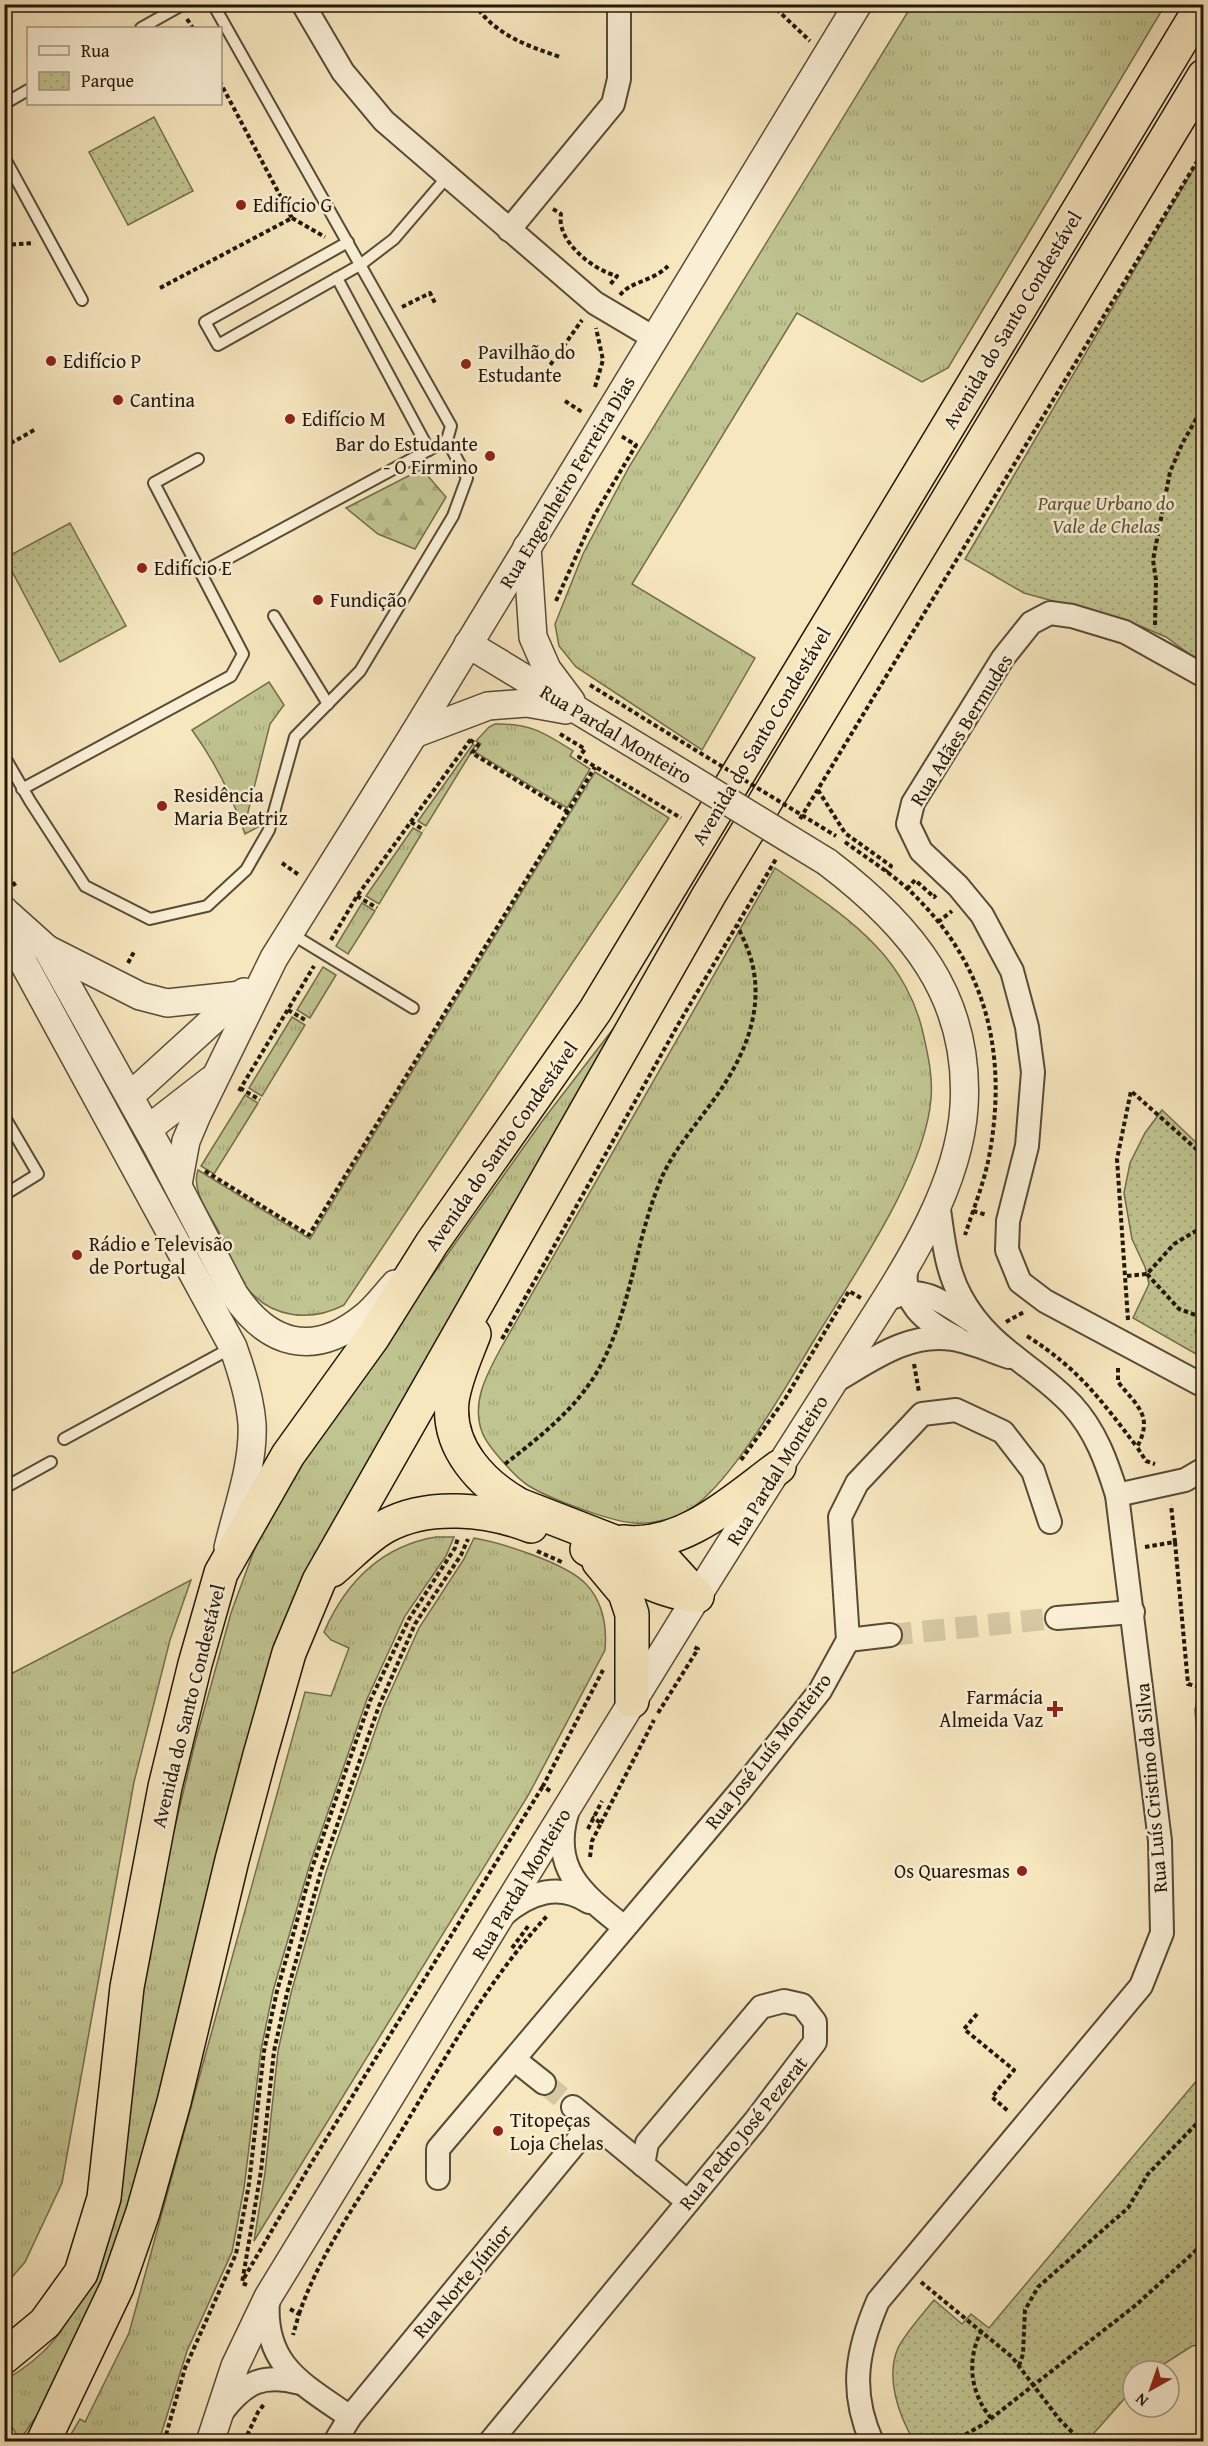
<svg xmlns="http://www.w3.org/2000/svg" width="1208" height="2446" font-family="'Gentium Book Plus',serif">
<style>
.grass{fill:url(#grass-tufts);stroke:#716e4c;stroke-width:1.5}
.forest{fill:url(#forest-firs);stroke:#716e4c;stroke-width:1.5}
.park{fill:url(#park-dots);stroke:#716e4c;stroke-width:1.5}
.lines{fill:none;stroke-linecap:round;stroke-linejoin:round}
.minor-tunnel{stroke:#d7c8a4;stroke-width:22;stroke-dasharray:22 11;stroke-linecap:butt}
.service-casing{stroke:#574b36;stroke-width:14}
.minor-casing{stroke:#574b36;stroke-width:26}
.tertiary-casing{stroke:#574b36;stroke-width:30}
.trunk-casing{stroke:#221709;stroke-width:36}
.path{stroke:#221709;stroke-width:4;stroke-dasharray:4.5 3;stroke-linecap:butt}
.service{stroke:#faefd5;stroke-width:10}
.minor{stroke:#faefd5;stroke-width:22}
.tertiary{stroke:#faefd5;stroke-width:27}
.trunk{stroke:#f7e7bf;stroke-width:33}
.tertiary-bridge-casing{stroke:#574b36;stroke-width:30;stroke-linecap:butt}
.path-bridge{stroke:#221709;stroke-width:4;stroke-dasharray:4.5 3;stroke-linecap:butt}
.tertiary-bridge{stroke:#faefd5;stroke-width:27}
.poi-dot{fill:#8f2418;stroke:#faefd5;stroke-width:2}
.labels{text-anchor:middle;stroke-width:5;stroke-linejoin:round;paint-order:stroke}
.poi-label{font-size:20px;fill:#221709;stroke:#faefd5;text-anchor:start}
.street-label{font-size:20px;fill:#221709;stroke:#faefd5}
.park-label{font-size:20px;font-style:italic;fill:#595438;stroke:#faefd5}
</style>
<defs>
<pattern id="grass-tufts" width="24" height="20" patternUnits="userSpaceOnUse" patternTransform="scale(1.5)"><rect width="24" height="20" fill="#c0c490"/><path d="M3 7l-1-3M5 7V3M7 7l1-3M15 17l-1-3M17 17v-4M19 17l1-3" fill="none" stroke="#a5a87b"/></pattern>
<pattern id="forest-firs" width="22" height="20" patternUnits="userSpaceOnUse" patternTransform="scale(1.5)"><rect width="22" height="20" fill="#c0c490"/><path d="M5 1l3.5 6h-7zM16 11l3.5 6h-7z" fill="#a5a87b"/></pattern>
<pattern id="park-dots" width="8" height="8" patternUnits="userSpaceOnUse" patternTransform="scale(1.5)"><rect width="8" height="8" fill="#c0c490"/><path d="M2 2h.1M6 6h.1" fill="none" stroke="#a5a87b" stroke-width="1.8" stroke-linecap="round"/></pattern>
</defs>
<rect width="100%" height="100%" fill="#f7e7bf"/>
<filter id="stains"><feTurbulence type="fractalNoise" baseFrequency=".00333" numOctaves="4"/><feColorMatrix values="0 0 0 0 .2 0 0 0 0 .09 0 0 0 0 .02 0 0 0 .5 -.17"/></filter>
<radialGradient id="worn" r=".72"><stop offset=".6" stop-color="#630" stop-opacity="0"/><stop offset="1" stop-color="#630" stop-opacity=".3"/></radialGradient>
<!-- grass -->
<g class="grass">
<polygon points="912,5 1165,5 948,368 922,382 797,313 632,584 755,658 702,750 576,667 559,646 555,624 583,554 629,467"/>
<path d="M269,682L284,705L270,724L247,816L258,827L245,834C232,795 216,763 192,730Z"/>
<path d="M495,724C530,723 545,733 573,751L570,756L590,769L567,808L475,752L481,744L476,741L489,727Z"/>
<polygon points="473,744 475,746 426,826 418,821"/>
<path d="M595,772L669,818L344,1305C311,1322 272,1319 247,1288C235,1272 227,1248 218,1230C208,1212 191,1190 198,1170L310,1239Z"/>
<polygon points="413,828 422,833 379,904 366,896"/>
<path d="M775,868C810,892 847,915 876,946C899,970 916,1001 923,1033C928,1055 933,1076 931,1099C925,1173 852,1278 813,1342C787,1385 729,1488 687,1511C671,1520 652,1524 634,1523C609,1521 550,1499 529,1486C516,1478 487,1446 482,1432C471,1402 487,1374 501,1348Z"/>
<polygon points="362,903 375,911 348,954 336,946"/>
<polygon points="323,967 336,975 310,1018 297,1010"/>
<polygon points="292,1017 305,1025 262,1096 249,1088"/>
<path d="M613,1029L364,1475L187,2002L108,2281L51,2395L20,2440L5,2416V2380C48,2355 62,2333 85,2291L146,1948L195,1743L231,1613L253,1553L278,1498L361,1376L543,1120Z"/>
<polygon points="245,1095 258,1103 214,1174 201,1166"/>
<path d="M436,1537H454L446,1556L405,1616L367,1699L309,1867L273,1991L261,2050L244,2188L232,2252L187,2351L159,2441H67L80,2419L85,2422L129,2333L305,1692L331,1696L349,1648L331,1640L324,1632C346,1582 382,1546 436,1537Z"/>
<path d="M474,1538C502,1543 566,1563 586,1584C603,1602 607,1626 605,1650L529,1794L254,2241L265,2173L278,2051L291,1993L326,1872L383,1708L419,1628L464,1559Z"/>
<polygon points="191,1580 170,1640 134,1782 62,2183 25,2262 5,2285 5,1677"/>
</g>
<!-- forest -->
<polygon class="forest" points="422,469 446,497 415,549 378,534 346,508"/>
<!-- park -->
<g class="park">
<polygon points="154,117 193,191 128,225 89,152"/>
<polygon points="1203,153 1203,664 1166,637 1133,623 1024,593 965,559"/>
<polygon points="70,523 126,626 60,662 5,558"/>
<polygon points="1162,1110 1203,1149 1204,1295 1195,1332 1203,1335 1203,1358 1133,1318 1149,1284 1145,1267 1132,1239 1124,1193 1130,1163 1145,1133"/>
<polygon points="1203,1672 1204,1672 1203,1802 1195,1710"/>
<path d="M1203,2073V2344L1192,2346L1153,2371H1133V2389L1087,2441H914C899,2416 885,2378 898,2348C907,2331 922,2315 934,2300L962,2324L971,2314L989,2328Z"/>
</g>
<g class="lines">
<!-- minor-tunnel -->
<g class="minor-tunnel">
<polyline points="890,1635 1057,1618"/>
<polyline points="544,2083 573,2107"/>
</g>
<!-- service casing -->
<g class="service-casing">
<g id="service">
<polyline points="141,28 184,4"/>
<polyline points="4,104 28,90"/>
<polyline points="4,157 82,300"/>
<polyline points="348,242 205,322 218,345 360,265 394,239 447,177"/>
<polyline points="337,278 429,450"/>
<polyline points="201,573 447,440"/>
<polyline points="274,616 328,704"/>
<polyline points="4,756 30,801 85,886 150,919 207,906 246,870 269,830 295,737 360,671 453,516 467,478 447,440 451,426 213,4"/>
<polyline points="22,789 231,676 243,654 154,483 198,459"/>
<polyline points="290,933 413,1008"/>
<polyline points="4,1116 38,1174 4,1195"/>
<polyline points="64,1439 233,1347"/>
<polyline points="4,1488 51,1462"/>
</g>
</g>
<!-- minor casing -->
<g class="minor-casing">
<g id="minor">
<polyline points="303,4 343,72 384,121 595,303 654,338"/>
<polyline points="509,230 613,104 619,79 619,4"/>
<polyline points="1204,676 1125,632 1072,616 1050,613 1031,623 1003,658 913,803 908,824 921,851 958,886 982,915 1012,971 1027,1027 1033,1072 1027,1146 1008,1221 1007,1250 1020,1282 1045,1301 1204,1386"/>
<path d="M908,1262C897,1301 925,1322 957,1338"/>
<path d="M894,1297C924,1283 951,1308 975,1323"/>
<path d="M832,1383C869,1362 907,1332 952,1339C971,1342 991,1351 1009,1357"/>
<polyline points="1117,1495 1185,1480 1204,1469"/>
<polyline points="1057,1618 1133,1612"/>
<polyline points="848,1640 890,1635"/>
<path d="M567,1813C550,1870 584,1895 624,1927"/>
<path d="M503,1915C529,1893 558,1882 589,1902"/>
<polyline points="515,2060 544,2083"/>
<polyline points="573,2107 688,2202"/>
<polyline points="438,2178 438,2149 741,1790 820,1691 848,1640 840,1517 857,1483 922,1414 956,1410 1003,1432 1033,1471 1050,1522"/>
<path d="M268,2299C263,2365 301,2383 350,2417"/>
<path d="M222,2412C245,2382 263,2373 300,2383"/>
<polyline points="335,2442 350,2417 592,2123"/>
<polyline points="490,2442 755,2121 815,2042 815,2022 802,2005 784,2001 761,2007 647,2143 643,2165"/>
<path d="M872,2442C849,2391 857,2350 878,2301L1141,1986L1162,1933L1160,1841L1117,1495C1107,1463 1096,1431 1072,1405C1035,1365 989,1349 961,1297C945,1268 943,1235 938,1203"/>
</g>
</g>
<!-- tertiary casing -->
<g class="tertiary-casing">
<g id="tertiary">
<polyline points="527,547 533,637 547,669 571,701"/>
<polyline points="468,644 660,760"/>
<polyline points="414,734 488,706 527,703 566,710"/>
<path d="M4,910L23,962L233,1347C242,1372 250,1397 252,1424C254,1465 237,1509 228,1548"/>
<path d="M8,914L47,949L158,1148L234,1294C268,1345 313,1358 363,1318C375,1309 385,1295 395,1284"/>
<polyline points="47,949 140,996 167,1003 241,995"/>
<polyline points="130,1096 244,992"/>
<polyline points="148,1129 211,1080"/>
<polyline points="178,1184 186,1141 197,1115 274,958 414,734 858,4"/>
<path d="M210,2442L235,2366L268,2297C410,2065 551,1831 695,1600C744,1521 795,1443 844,1365C891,1289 958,1199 964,1107C971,996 910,925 827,862"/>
</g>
</g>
<!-- trunk casing -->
<g class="trunk-casing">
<g id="trunk">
<path d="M474,1334C466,1355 455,1379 452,1401C447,1448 482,1484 519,1505L666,1562L697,1596"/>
<path d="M623,1542C683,1549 734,1500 779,1467"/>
<path d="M587,1549C627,1570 651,1590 697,1596"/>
<polyline points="599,1562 625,1593 632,1614 632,1701"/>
<path d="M332,1570C349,1556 367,1536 386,1526C428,1503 488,1509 531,1526"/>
<polyline points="4,2357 45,2323 81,2273 104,2198 127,1987 165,1787 195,1664 221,1573 288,1455 373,1337 432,1243 595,1011 1203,4"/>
<polyline points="43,2442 117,2287 143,2212 174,2102 232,1860 260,1755 289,1653 319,1581 709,895 1204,76"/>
</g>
</g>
<!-- path -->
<g class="path">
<path d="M474,4C496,35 525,45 560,57"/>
<polyline points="771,4 810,41"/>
<polyline points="187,19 193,28"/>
<path d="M553,209L561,214C556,241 593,270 617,276L609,286"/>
<polyline points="292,218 325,237"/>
<polyline points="4,245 34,243"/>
<polyline points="160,288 292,218 220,82"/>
<path d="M620,295C631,281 652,282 668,266"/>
<polyline points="402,307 430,293 435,303"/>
<polyline points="546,371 582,320"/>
<polyline points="4,384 9,382"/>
<polyline points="595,387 603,360 596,328"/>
<polyline points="565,401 582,412"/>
<polyline points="4,447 36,429"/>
<polyline points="556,601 594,516 636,445 621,436"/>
<polyline points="1155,625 1156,580 1153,560 1170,472 1182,444 1204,405"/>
<polyline points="590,685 674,737"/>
<polyline points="560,734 585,749 579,757 681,818"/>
<polyline points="470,740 478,745 472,753 568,812"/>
<polyline points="818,790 845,833 891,866 886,872"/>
<polyline points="800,819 1204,150"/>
<polyline points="411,822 424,830"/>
<path d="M845,842C871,861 899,878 920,901C990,973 1007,1061 989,1157C984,1183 973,1210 965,1235"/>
<polyline points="4,857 9,855"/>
<polyline points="282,863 299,875"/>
<polyline points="4,870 17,888"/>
<polyline points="907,889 915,880 934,897 936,895"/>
<polyline points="357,896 377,908"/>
<polyline points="938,922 952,911"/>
<polyline points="331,940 357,896 471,739"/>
<polyline points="128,963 135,950"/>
<polyline points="288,1010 307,1021"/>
<polyline points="240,1088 260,1100"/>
<polyline points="239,1091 314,966"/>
<polyline points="205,1171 309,1235 595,767"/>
<polyline points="973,1211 987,1215"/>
<polyline points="1147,1274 1179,1309 1204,1318"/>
<polyline points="1127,1276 1147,1274 1174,1244 1204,1226"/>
<polyline points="1128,1320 1117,1159 1131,1091 1204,1156"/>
<polyline points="1006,1322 1024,1312"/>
<path d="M1027,1336C1080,1370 1100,1399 1137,1447"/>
<polyline points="502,1339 679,1023 776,859"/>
<polyline points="914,1364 919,1392"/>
<path d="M1118,1368V1382C1137,1406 1154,1416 1137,1447L1146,1461L1155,1464"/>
<polyline points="741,1460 785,1399 849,1291 861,1298"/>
<path d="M505,1464C536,1440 568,1415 590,1383C631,1323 633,1243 662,1177C673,1152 691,1131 707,1109C738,1068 764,1020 753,967C750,952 743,938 737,925"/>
<polyline points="1175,1542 1188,1684 1204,1688"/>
<polyline points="1145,1547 1175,1542 1171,1505"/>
<polyline points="537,1551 564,1563"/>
<polyline points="658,1713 698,1649 694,1647"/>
<polyline points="550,1791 543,1786 603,1670"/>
<polyline points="601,1823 654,1720"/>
<polyline points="588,1829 602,1801"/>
<polyline points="590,1857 592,1841 601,1823 592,1817"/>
<polyline points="512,1948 529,1925"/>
<polyline points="977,2014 964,2029 1014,2070 992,2097 1008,2111"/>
<polyline points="244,2278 312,2162 543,1786"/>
<polyline points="921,2282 1012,2357 1059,2419 1082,2442"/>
<polyline points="247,2285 242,2283 261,2171 274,2051 287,1993 321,1871 379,1706 415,1624 461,1555 468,1539"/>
<polyline points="290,2309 299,2314 293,2335"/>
<path d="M299,2314C320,2253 360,2198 394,2143C441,2066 485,1983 547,1916"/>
<path d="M982,2330C966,2359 970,2393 991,2418"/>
<polyline points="1019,2366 1023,2354 1025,2310 1038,2287 1128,2208 1148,2174 1204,2116"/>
<polyline points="164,2442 185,2368 236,2254 249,2184 264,2051 277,1991 312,1868 370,1701 409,1619 455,1548 458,1538"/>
<polyline points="244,2442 258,2412 265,2403"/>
<polyline points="952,2442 984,2424 1136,2305 1204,2243"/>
</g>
<!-- service -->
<use href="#service" class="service"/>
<!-- minor -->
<use href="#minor" class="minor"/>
<!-- tertiary -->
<use href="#tertiary" class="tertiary"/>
<!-- trunk -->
<use href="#trunk" class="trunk"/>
<!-- tertiary-bridge casing -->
<g class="tertiary-bridge-casing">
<polyline id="tertiary-bridge" points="660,760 827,862"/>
</g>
<!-- path-bridge -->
<polyline class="path-bridge" points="674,737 836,836"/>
<!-- tertiary-bridge -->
<use href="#tertiary-bridge" class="tertiary-bridge"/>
</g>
<!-- markers -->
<g class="poi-dot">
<circle cx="241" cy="205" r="6"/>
<circle cx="51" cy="361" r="6"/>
<circle cx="466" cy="364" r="6"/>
<circle cx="118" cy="400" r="6"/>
<circle cx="290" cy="419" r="6"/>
<circle cx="490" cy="456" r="6"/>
<circle cx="142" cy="568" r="6"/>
<circle cx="318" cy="600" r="6"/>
<circle cx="162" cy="806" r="6"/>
<circle cx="77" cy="1255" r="6"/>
<path d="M1052 1700h6v6h6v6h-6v6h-6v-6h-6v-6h6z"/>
<circle cx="1022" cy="1871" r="6"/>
<circle cx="498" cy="2131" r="6"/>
</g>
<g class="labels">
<!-- poi labels -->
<g class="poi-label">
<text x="253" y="212">Edifício G</text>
<text x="478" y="359">Pavilhão do<tspan x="478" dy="23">Estudante</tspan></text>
<text x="63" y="368">Edifício P</text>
<text x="130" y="407">Cantina</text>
<text x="302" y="426">Edifício M</text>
<text x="478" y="451" text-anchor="end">Bar do Estudante<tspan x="478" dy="23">- O Firmino</tspan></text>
<text x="154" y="575">Edifício E</text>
<text x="330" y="607">Fundição</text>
<text x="174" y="802">Residência<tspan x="174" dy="23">Maria Beatriz</tspan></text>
<text x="89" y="1251">Rádio e Televisão<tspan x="89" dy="23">de Portugal</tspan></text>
<text x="1043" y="1704" text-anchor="end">Farmácia<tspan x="1043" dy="23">Almeida Vaz</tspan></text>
<text x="1010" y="1878" text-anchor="end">Os Quaresmas</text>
<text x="510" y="2127">Titopeças<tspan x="510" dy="23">Loja Chelas</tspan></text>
</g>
<!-- street labels -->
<g class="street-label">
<text transform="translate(1012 320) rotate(-59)" y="7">Avenida do Santo Condestável</text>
<text transform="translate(567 482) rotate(-59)" y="7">Rua Engenheiro Ferreira Dias</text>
<text transform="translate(961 730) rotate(-58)" y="7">Rua Adães Bermudes</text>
<text transform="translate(616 734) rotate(31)" y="7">Rua Pardal Monteiro</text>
<text transform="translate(761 736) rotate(-59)" y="7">Avenida do Santo Condestável</text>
<text transform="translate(501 1146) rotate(-55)" y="7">Avenida do Santo Condestável</text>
<text transform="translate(777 1470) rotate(-58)" y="7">Rua Pardal Monteiro</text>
<text transform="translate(188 1706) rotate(-76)" y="7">Avenida do Santo Condestável</text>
<text transform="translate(768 1751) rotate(-52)" y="7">Rua José Luís Monteiro</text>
<text transform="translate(1151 1788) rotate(-95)" y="7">Rua Luís Cristino da Silva</text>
<text transform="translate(521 1884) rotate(-59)" y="7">Rua Pardal Monteiro</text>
<text transform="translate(743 2133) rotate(-51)" y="7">Rua Pedro José Pezerat</text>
<text transform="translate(462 2281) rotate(-50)" y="7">Rua Norte Júnior</text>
</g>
<!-- park labels -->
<g class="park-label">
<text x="1106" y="510">Parque Urbano do<tspan x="1106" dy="23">Vale de Chelas</tspan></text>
</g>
</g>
<!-- margin -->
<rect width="1208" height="2446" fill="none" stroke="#f7e7bf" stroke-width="24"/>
<rect x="6" y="6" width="1196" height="2434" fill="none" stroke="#221709" stroke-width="3"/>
<rect x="12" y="12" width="1184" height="2422" fill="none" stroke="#221709" stroke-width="1.5"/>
<!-- legend -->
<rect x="27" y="27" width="195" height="78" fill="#faefd5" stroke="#a49983" stroke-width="1.5"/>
<rect x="39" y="46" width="30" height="9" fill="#faefd5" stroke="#a49983" stroke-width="1.5"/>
<text x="81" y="57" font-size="18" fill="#221709">Rua</text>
<rect x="39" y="72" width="30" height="18" fill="url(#park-dots)" stroke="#a49983" stroke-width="1.5"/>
<text x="81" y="87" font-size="18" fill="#221709">Parque</text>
<!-- north arrow -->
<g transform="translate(1151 2389) rotate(220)"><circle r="28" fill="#faefd5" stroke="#a49983" stroke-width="1.5"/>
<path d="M0-4.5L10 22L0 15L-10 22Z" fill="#8f2418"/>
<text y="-9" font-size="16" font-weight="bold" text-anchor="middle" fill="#221709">N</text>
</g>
<rect width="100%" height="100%" filter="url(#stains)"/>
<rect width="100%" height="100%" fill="url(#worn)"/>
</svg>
